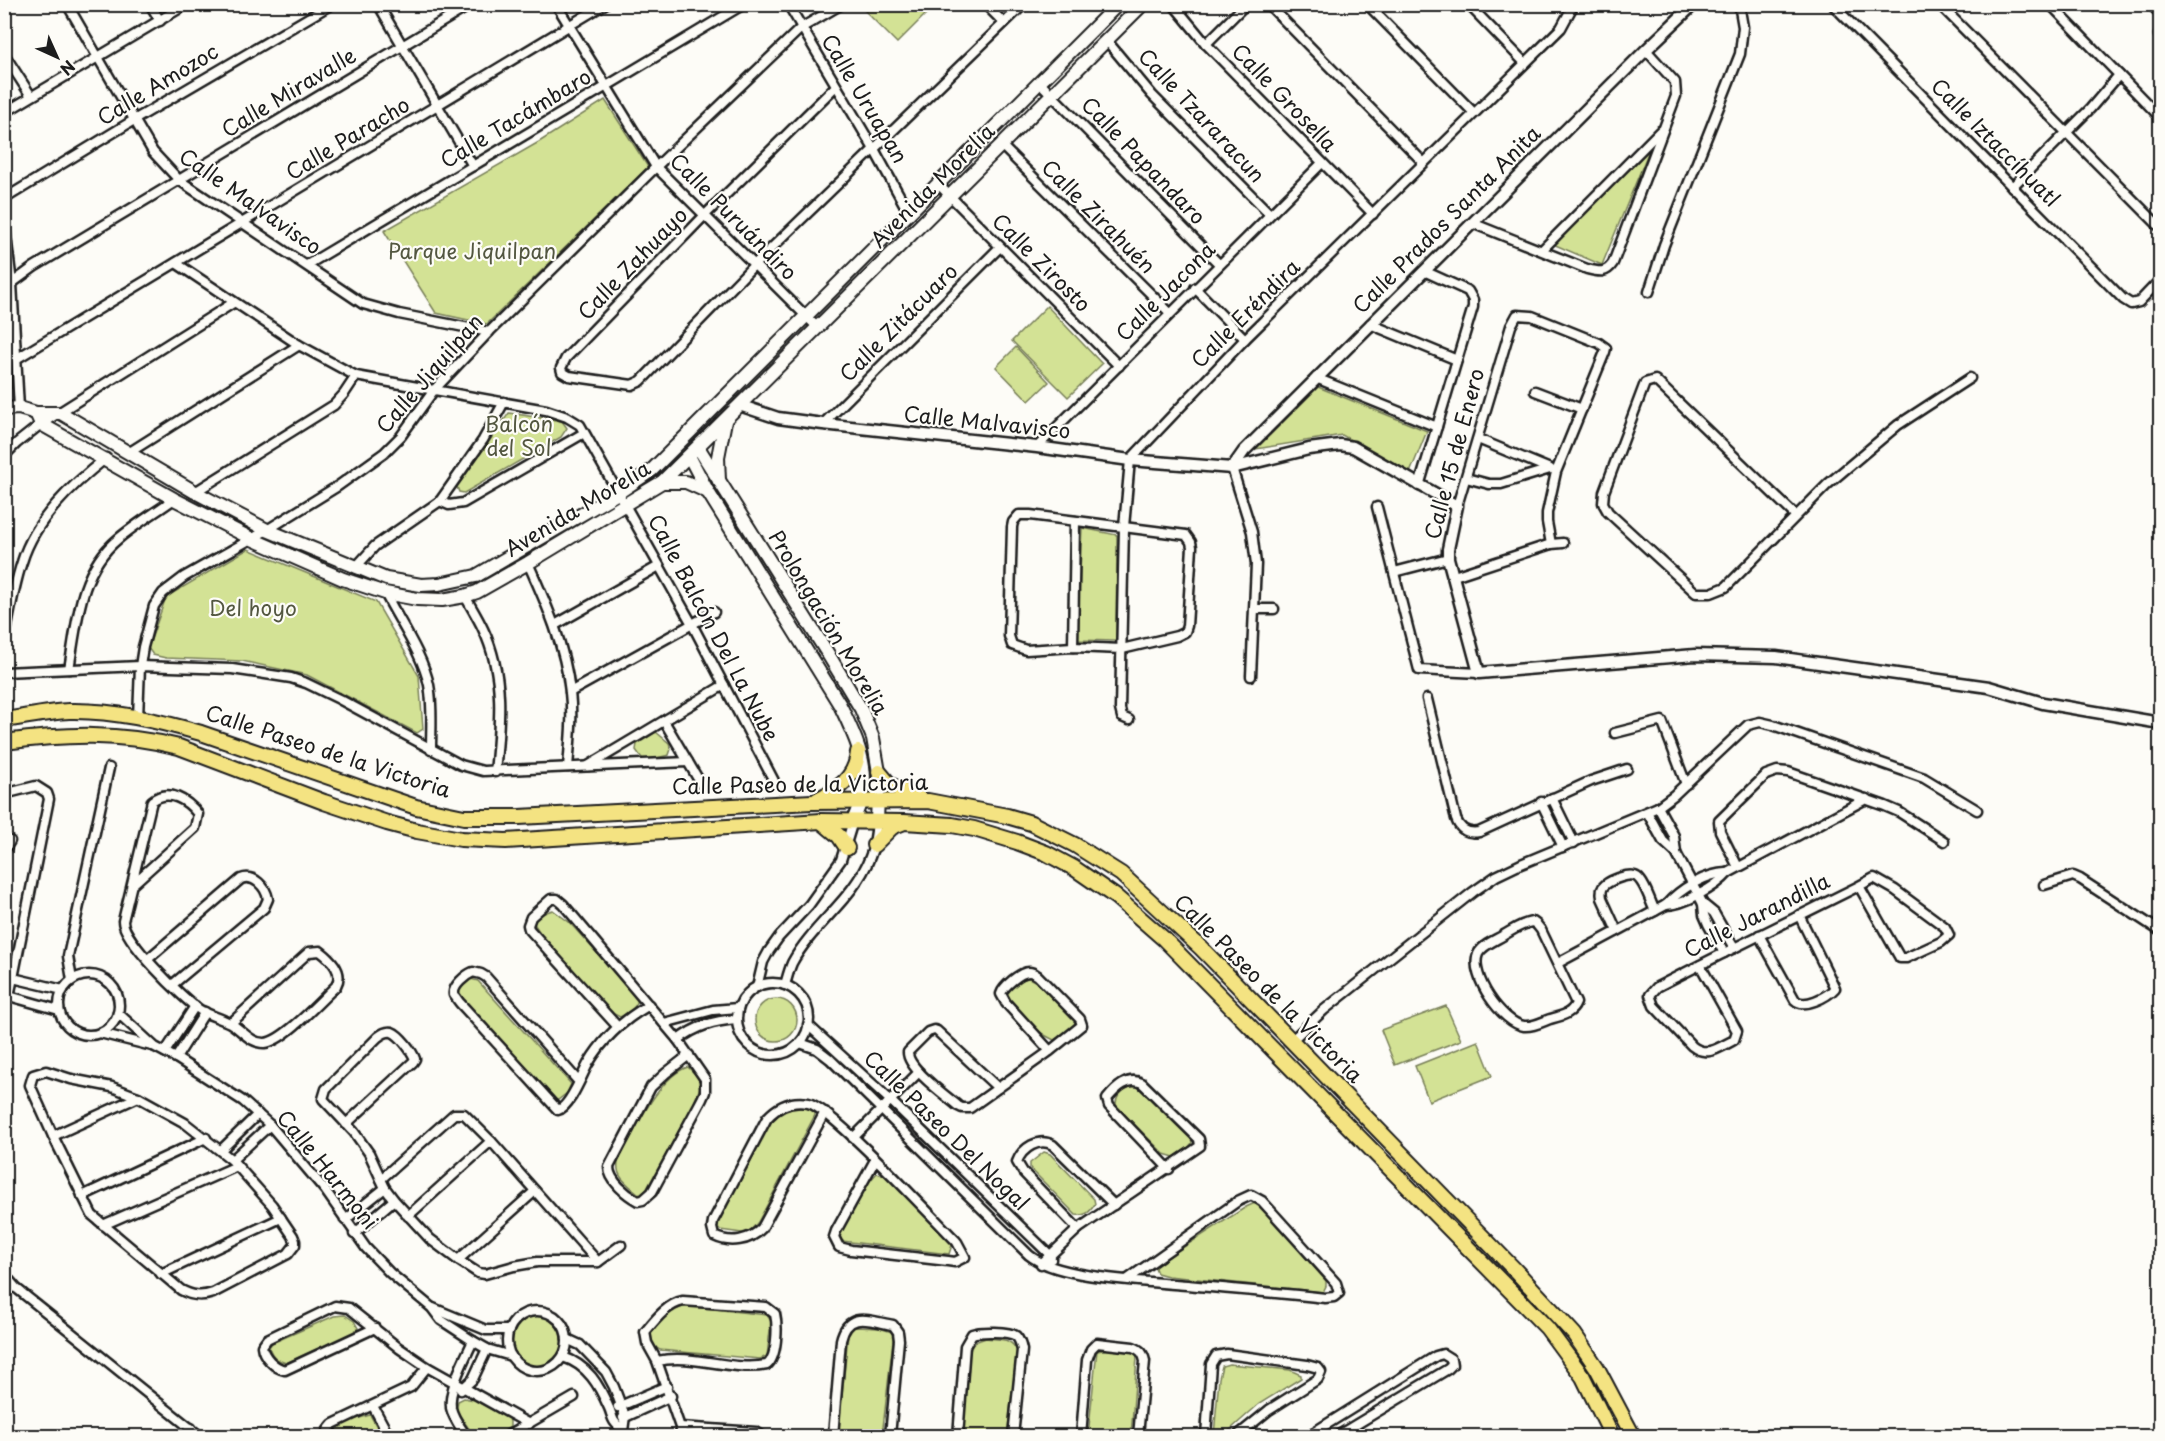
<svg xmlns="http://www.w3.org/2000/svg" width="2165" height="1441" font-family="'Playpen Sans',sans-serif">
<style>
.park{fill:#d3e295;stroke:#787f58;stroke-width:1.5}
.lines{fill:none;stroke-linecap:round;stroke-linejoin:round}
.minor-casing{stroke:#1c1c1c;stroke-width:13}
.tertiary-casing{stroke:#1c1c1c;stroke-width:15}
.secondary-casing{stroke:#1c1c1c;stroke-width:16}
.primary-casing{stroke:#1c1c1c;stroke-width:18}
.minor{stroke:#fdfcf7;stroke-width:8}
.tertiary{stroke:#fdfcf7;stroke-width:10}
.secondary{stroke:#fdfcf7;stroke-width:12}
.primary{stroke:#f4e382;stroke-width:14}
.labels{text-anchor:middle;stroke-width:4.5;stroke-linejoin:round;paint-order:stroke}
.street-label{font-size:21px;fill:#1c1c1c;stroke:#fdfcf7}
.park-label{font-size:21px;fill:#535740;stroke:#fdfcf7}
</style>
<rect width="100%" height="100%" fill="#fdfcf7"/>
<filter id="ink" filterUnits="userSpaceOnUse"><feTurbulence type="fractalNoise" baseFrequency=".0167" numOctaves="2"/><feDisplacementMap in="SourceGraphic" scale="12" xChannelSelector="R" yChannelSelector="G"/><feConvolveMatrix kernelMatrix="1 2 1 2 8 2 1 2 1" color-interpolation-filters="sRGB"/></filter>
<g filter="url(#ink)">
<!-- park -->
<g class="park">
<polygon points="866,4 935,4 935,5 897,43 861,7"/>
<polygon points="605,100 648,167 487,324 436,313 384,231 539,142"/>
<polygon points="1650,148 1602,265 1553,244"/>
<polygon points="6,303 12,388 5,390 4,304"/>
<polygon points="1047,306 1102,364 1068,397 1012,341"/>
<polygon points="1016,347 1049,382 1029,401 996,367"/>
<polygon points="1318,387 1427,431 1410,473 1342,435 1256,449"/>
<polygon points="509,413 562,421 567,428 561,437 464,493 459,492 457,487"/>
<polygon points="1082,528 1117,535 1116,641 1077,640"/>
<polygon points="248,549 376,602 419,676 423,729 417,733 307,675 242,661 166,658 153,655 148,648 166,597"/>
<polygon points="656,732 669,743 671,749 669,755 644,761 636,750 637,744"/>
<path d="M553,910L569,922L632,992L638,1000C635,1009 628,1013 620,1017L614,1014L546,942L533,922C539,915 544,912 553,910Z"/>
<path d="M1029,978L1042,985L1075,1019V1024L1066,1033L1054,1040C1034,1031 1014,1012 1004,992L1023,979Z"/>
<polygon points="471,979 478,981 571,1084 567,1093 558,1100 553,1100 460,996 459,990"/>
<circle cx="776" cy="1020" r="21"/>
<polygon points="1446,1006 1461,1040 1395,1065 1381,1030"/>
<polygon points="1478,1041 1492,1076 1429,1101 1415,1066"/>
<path d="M688,1067L697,1076L701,1085L693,1105L646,1190L640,1195C628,1184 613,1177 619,1159C634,1133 658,1076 688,1067Z"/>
<path d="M1135,1085L1140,1088L1191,1138L1192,1143L1188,1148L1174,1157L1164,1154L1116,1106C1115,1095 1125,1088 1135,1085Z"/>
<path d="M802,1108L814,1109L815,1115L758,1222L750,1231L742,1233L720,1230L717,1226V1220L767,1127C778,1112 783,1109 802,1108Z"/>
<path d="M1044,1152L1050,1154L1094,1199L1095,1204C1090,1212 1086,1216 1076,1215L1030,1168V1163Z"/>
<polygon points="877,1173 886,1176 950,1240 952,1245 949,1254 842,1241 839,1236 868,1183"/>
<polygon points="1255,1203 1272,1219 1326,1281 1326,1286 1323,1292 1168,1276 1157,1273 1154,1266 1246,1207"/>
<path d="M686,1306L767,1315L771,1321L767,1356L760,1359L660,1350L654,1346L649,1337C655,1324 673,1309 686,1306Z"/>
<circle cx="537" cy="1340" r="26"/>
<path d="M345,1315L354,1321L358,1328L351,1334L286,1363C277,1360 272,1357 269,1347L272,1343L334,1316Z"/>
<polygon points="857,1327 879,1328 892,1332 893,1340 882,1436 838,1436 848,1335 850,1328"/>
<path d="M986,1338C1000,1340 1012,1337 1017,1352L1007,1436H963C964,1415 964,1365 971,1348C974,1341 980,1340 986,1338Z"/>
<polygon points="1109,1349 1136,1353 1137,1357 1131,1436 1088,1436 1096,1359 1097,1351"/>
<polygon points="1229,1364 1290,1370 1301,1375 1301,1378 1259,1404 1223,1436 1214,1436 1219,1378 1222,1366"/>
<polygon points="464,1398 474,1400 510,1420 510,1427 496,1436 474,1436 456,1410 458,1401"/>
<polygon points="370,1415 382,1436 339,1436 335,1430 346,1422"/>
</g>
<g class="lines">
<!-- minor casing -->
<g class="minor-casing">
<g id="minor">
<polyline points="67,4 153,152 179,180 363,304 399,314 489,332"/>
<polyline points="150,4 160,21"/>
<polyline points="378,4 473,166"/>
<polyline points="556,4 656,167 817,327"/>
<polyline points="788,4 875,151 909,213"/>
<polyline points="985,4 1004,23"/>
<polyline points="1173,4 1206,44 1373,214"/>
<polyline points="1268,4 1423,162"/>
<polyline points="1367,4 1473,112"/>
<polyline points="1468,4 1525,63"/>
<polyline points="1832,4 2123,299 2131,304 2139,302 2160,280"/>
<polyline points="1939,4 2160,227"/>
<polyline points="2050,4 2160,117"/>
<polyline points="2151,4 2160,14"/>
<polyline points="2159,35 2160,33"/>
<polyline points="1107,41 1152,95 1270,214"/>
<polyline points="1206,44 1246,4"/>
<polyline points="4,54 31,96"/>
<polyline points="1041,84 1219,264"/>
<polyline points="836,86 704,216 566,358 561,368 562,372 569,376 632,385 641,381 755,264 1024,4"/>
<polyline points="4,113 187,4"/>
<polyline points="1001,145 1170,313"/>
<polyline points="938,184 1119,366"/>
<polyline points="2012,187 2090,109 2119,75"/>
<polyline points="4,199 134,120 332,4"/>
<polyline points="4,219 12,283 19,408"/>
<path d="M1472,223L1587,269C1599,272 1606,274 1613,263L1676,96L1675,82L1646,50"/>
<polyline points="1542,250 1660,131"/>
<polyline points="176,263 299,345 356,376 546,410 567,417 580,425 692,624 774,781"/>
<polyline points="307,265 744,4"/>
<polyline points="1195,288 1245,339"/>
<polyline points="4,289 34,267 472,4"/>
<polyline points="1649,292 1664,245 1740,54 1743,27 1739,4"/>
<polyline points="1370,324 1457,360"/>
<polyline points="16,359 605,4"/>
<polyline points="1316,378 1437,427"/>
<polyline points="1535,391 1582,409"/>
<polyline points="823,424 1000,247"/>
<polyline points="1478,439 1550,469"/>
<polyline points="1037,447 1322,163"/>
<polyline points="130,452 299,345"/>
<polyline points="4,456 17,443 41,424 233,303"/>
<polyline points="1232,468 1252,532 1256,564 1251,676"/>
<polyline points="1466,478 1489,484 1501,484 1550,469"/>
<polyline points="1419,486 1473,307 1473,300 1468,291 1424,271"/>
<polyline points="195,492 334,405 344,394 356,376"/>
<polyline points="440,501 449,505 463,503 584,433"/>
<polyline points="1457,506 1511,326 1517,315 1532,316 1599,343 1606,348 1605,352 1556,472 1547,513 1547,522 1551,544"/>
<polyline points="1377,507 1419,670 1479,673"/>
<polygon points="1019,515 1030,515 1186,535 1191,542 1192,547 1187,626 1185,632 1177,636 1122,649 1073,647 1026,650 1012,645 1009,636 1012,527 1013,522"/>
<polyline points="1795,515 1655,380 1645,383 1604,492 1603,503 1608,512 1696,593 1711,593 1726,587 1828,484 1898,425 1970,378"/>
<path d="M528,563C547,605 565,646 570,692C573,717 570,742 568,767"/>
<polyline points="355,568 375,546 440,501 483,440 504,402"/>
<polyline points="1394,572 1448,558"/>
<polyline points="1454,576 1551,544 1563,543"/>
<path d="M385,593C399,621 423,655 429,685C433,706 431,728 431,750"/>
<path d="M465,596C471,607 478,618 483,629C505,675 500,723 495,772"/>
<polyline points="1255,609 1274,609"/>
<polyline points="555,625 659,566"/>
<path d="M4,644C9,617 13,589 22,562C35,519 72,485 106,458"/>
<polyline points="1073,647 1075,521"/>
<path d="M69,669C77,623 79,571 118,539C136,524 156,512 174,499"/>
<polyline points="4,672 140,666 232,669 291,678 306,683 339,699 461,765 483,771 688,762"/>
<polyline points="570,692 714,612"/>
<path d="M1427,699L1456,819C1460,830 1468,834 1479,832L1591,781L1627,769"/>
<polyline points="138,718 140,666 143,647 154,606 163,593 184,577 267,530 338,486 384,453 401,436 434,390 489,332 656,167 801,28 842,4"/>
<polyline points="1129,720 1122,717 1120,709 1124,527 1130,460 1245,339 1561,28 1574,4"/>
<polyline points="664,721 701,784"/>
<polyline points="1615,733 1662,721 1686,784"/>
<polyline points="588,766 724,685"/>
<polyline points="4,794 36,786 47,793 49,799 13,978 9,996 4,1004"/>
<polyline points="1552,798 1574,843"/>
<polyline points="1541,802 1563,847"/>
<polyline points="1658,807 1674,836 1676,853"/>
<polyline points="1647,812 1663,841 1676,853 1703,904 1704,915 1708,924 1724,953"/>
<polyline points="4,851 10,841"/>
<polyline points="1738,867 1720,831 1719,821 1766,775 1777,771 1788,772 1885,806 1899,812 1944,841"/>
<path d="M132,885L195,828L198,814C187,800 169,788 152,801L123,921C123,940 183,999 200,1010C209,1015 220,1018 230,1023C241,1029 251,1044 265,1043C283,1042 321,1000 336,986C344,972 332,960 320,951L309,952L231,1023"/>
<polyline points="2044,885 2073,876 2080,879 2160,931"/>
<polyline points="1703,904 1714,913 1734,948"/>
<path d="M1666,905C1684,905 1716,887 1728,873L1866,799"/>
<path d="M1533,922L1537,925L1541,930L1576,1003C1572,1014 1561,1016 1550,1019C1542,1022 1533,1027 1524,1026C1502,1023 1469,975 1478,954C1482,945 1496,940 1504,935C1513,930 1522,923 1533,922Z"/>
<path d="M1617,931L1602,898C1601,893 1601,888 1605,885C1611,880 1630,872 1637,877C1645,883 1650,901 1655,911"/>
<path d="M1759,935L1795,1000C1804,1009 1827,997 1835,988L1833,984L1799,915"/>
<path d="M148,959L241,879C254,874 266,887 268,899L264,908L172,985"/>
<path d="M1558,963L1666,905C1679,890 1707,872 1728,873"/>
<path d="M1700,965L1737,1031L1734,1040C1720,1047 1707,1058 1692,1046L1654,1006L1650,995L1657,987C1682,974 1708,961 1734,948L1859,886L1874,878L1895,890L1945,927L1949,935L1941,942L1906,958H1900L1859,886"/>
<circle cx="89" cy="1005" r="30"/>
<polyline points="13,978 63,990"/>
<polyline points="72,980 68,956 109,768"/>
<circle cx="773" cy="1019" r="36"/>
<path d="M785,985C787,978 789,970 792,963C813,924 854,899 870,857C875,846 876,833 877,821"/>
<polyline points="757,987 763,962 769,951 779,937 809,905 841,860 853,821"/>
<polyline points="9,996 59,1010"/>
<polyline points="118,1013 155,1047 176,1058 243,1101 270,1125 325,1190 366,1248 390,1273 432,1308 441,1320 473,1341 487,1349 511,1356"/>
<polyline points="664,1023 713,1010 738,1008"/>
<polyline points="808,1025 891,1101 1050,1255 1051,1259"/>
<path d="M617,1026L529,929L528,925L531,917L551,899H557L563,904L678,1040L705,1079V1092L702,1099L652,1192L643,1200L638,1201C627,1195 609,1181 609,1167L651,1087L666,1073L689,1055"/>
<polyline points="100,1033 152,1046"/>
<path d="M678,1040C696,1026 714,1021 736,1019"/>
<polyline points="1291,1041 1324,1010 1473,892 1496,876 1521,864 1658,807 1674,795 1748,725 1760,722 1773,725 1924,778 1977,810"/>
<path d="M800,1043L817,1049L830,1059L1029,1255C1058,1279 1147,1281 1187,1285C1233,1289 1279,1293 1325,1298L1334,1297L1339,1293L1336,1283L1262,1201L1251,1195L1238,1201L1128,1279"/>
<polyline points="165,1052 195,1006"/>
<polyline points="176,1058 205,1012"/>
<path d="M46,1071L71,1079L112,1087L138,1097L185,1123L232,1160L272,1205L293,1236L295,1241V1245L288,1254L213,1293C201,1297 192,1296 181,1290L92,1215L53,1136L30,1085L33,1075Z"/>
<path d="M579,1082L486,977L481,974L473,972C466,975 452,986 454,995C455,996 459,1002 460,1003L558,1110C570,1107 582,1075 588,1064C603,1038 623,1020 649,1005"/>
<path d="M998,1088L937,1031L934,1030L928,1032L908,1052C907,1068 945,1095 958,1106L962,1108H970L1050,1051L1082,1025L1080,1019L1038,976C1035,974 1033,972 1029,972C1020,972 1003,987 1001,994L1006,1003L1050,1051"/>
<path d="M825,1112L762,1228C750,1241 730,1244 714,1236L712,1228L713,1221L767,1118C778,1106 791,1100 808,1103C831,1107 934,1219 957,1242L965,1257L955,1262L948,1261L851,1250L839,1247L834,1237L836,1231L875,1160"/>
<path d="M346,1124L413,1062L415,1059C412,1051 400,1035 392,1032C386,1031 382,1034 378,1037L326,1089L323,1099L354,1132L369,1153L385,1188L394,1200L430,1239L458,1260L478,1273L485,1274L514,1266L537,1262H598L621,1245"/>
<polyline points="53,1136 138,1097"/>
<polyline points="853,1138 919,1072"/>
<polyline points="491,1141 598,1262"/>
<polyline points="221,1150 258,1114"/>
<polyline points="232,1160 270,1125"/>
<polyline points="381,1179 454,1114 464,1114 491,1141 408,1216"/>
<polyline points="82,1196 206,1138"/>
<polyline points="345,1220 385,1188"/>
<polyline points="103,1225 237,1166"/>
<path d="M1078,1229L1023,1172L1017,1162C1022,1148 1039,1137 1053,1145L1114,1205"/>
<polyline points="354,1234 394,1200"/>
<polyline points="458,1260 535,1191"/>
<path d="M1041,1264L1078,1229L1200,1146L1199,1139L1142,1083C1128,1076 1116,1088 1107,1099L1109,1106L1169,1169"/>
<polyline points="4,1274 16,1288 200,1436"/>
<polyline points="161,1274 281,1218"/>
<polyline points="433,1308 486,1330 509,1330"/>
<circle cx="537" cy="1341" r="30"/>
<path d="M375,1328L285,1370C274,1368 263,1356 262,1346L267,1339L335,1306L349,1308L399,1348L427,1367L529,1424"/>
<polyline points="567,1339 580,1345 606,1372 614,1387 625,1416 623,1431"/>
<path d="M563,1357C588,1365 599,1385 609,1408C611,1412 612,1418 614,1421C618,1427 623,1430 625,1436"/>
<path d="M657,1361C694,1353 731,1372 767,1365C777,1357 778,1327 775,1314L766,1307L683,1301C667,1304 655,1320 645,1332L647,1343L657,1361L683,1436"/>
<polyline points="461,1390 473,1379 487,1349"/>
<polyline points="373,1406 389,1436"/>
<polyline points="618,1407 667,1386"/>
<polyline points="623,1418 671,1396"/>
<polyline points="680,1427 756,1432 762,1436"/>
<polyline points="184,1436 191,1428"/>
<polyline points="331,1436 328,1430 333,1424 411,1387 427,1367"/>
<path d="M466,1436C461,1428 453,1418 451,1408C448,1390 465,1358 473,1341"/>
<polyline points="507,1436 574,1397"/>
<path d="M833,1436L841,1340C848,1310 870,1321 893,1325L898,1332L899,1340L890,1436"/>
<path d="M958,1436L965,1346L972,1334C980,1331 1009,1331 1016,1336C1020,1340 1021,1345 1022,1350L1013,1436"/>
<path d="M1081,1436L1087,1360L1091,1349L1097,1343L1133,1347C1141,1350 1143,1353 1145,1361L1138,1436"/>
<polyline points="1206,1436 1211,1364 1216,1356 1227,1354 1307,1365 1318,1368 1321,1372 1318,1379 1269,1410 1237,1436"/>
<polyline points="1308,1436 1436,1356 1443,1354 1451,1359 1452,1365 1448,1369 1337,1436"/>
</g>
</g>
<!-- tertiary casing -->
<g class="tertiary-casing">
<g id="tertiary">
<polyline points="739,405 778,418 823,424 1037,447 1130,460 1232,468 1309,449 1340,445 1353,447 1457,506 1448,549 1448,558 1479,673 1695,655 1776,657 1989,687 2043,703 2160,723"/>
<polyline points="1232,468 1244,451 1646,50 1694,4"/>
</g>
</g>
<!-- secondary casing -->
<g class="secondary-casing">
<g id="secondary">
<polyline points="4,409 19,408 36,413 61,413 195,492 267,530 386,579 421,585 439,584 476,576 618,493 652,470 1118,4"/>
<polyline points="36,413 41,424 174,499 252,539 343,579 385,593 417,599 442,600 465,596 477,592 528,563 662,482 1143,4"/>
<polyline points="698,447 828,654 861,709 873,738 879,772 877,821"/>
<path d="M689,456L708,492L840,705C852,730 868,761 863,790C862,801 857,811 853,821"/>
<polyline points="719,481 718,457 725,421"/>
<polyline points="662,482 686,482 708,492"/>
</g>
</g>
<!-- primary casing -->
<g class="primary-casing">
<g id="primary">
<path d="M4,720C26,717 48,712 69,711C113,710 159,721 201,733L416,807L464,817H519L812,802L928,801L1007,816L1031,823L1075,845L1121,874L1201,948L1514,1269L1574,1334L1597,1368L1633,1436"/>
<path d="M4,742C66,734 119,732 179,747L324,802L387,823L417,831L461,839L506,841L821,821L904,822L952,825L974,829L1017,842L1046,853L1074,868L1116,897L1164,939L1547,1328L1583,1377L1612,1436"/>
<polyline points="879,772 890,785 918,797"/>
<path d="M817,800C838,789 856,778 858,752"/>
<polyline points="821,821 839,836 847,848"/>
<polyline points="874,845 892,827 902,823"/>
</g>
</g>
<!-- minor -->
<use href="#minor" class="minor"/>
<!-- tertiary -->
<use href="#tertiary" class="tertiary"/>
<!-- secondary -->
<use href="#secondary" class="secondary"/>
<!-- primary -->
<use href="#primary" class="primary"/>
</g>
</g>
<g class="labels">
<!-- street labels -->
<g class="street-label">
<text transform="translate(158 85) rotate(-31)" y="7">Calle Amozoc</text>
<text transform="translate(289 93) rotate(-31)" y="7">Calle Miravalle</text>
<text transform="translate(1284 98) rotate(46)" y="7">Calle Grosella</text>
<text transform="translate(864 99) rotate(59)" y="7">Calle Uruapan</text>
<text transform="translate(1201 116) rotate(47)" y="7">Calle Tzararacun</text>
<text transform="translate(516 119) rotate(-31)" y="7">Calle Tacámbaro</text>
<text transform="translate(348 139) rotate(-31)" y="7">Calle Paracho</text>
<text transform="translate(1995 143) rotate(45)" y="7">Calle Iztaccíhuatl</text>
<text transform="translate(1143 161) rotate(46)" y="7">Calle Papandaro</text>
<text transform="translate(933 186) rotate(-45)" y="7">Avenida Morelia</text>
<text transform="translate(250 202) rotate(35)" y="7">Calle Malvavisco</text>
<text transform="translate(733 217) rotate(45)" y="7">Calle Puruándiro</text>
<text transform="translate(1098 217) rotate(45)" y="7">Calle Zirahuén</text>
<text transform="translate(1447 220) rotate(-45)" y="7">Calle Prados Santa Anita</text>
<text transform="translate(1041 263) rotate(45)" y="7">Calle Zirosto</text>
<text transform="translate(633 264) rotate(-46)" y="7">Calle Zahuayo</text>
<text transform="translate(1166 292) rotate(-45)" y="7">Calle Jacona</text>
<text transform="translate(1246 314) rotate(-45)" y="7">Calle Eréndira</text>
<text transform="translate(899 323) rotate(-45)" y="7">Calle Zitácuaro</text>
<text transform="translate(430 374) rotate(-49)" y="7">Calle Jiquilpan</text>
<text transform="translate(987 423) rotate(6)" y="7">Calle Malvavisco</text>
<text transform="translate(1455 454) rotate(-75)" y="7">Calle 15 de Enero</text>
<text transform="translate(578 509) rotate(-31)" y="7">Avenida Morelia</text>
<text transform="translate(828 623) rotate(59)" y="7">Prolongación Morelia</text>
<text transform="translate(713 628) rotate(62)" y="7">Calle Balcón Del La Nube</text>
<text transform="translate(328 752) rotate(18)" y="7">Calle Paseo de la Victoria</text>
<text transform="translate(800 785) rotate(-1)" y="7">Calle Paseo de la Victoria</text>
<text transform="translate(1757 916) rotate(-27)" y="7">Calle Jarandilla</text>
<text transform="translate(1268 989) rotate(45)" y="7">Calle Paseo de la Victoria</text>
<text transform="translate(946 1131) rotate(44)" y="7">Calle Paseo Del Nogal</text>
<text transform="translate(327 1170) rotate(51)" y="7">Calle Harmoni</text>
</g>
<!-- park labels -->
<g class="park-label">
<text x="472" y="259">Parque Jiquilpan</text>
<text x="519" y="432">Balcón<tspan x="519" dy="24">del Sol</tspan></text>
<text x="253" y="616">Del hoyo</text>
</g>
</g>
<!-- margin -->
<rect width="2165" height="1441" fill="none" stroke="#fdfcf7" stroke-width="24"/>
<rect x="12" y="12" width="2141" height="1417" fill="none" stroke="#1c1c1c" stroke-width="2" filter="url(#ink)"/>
<!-- north arrow -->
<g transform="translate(57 57) rotate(135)" stroke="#fdfcf7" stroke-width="4.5" paint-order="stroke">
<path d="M0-4.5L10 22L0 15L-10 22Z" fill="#1c1c1c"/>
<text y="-9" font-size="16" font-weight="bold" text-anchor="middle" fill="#1c1c1c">N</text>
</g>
</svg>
